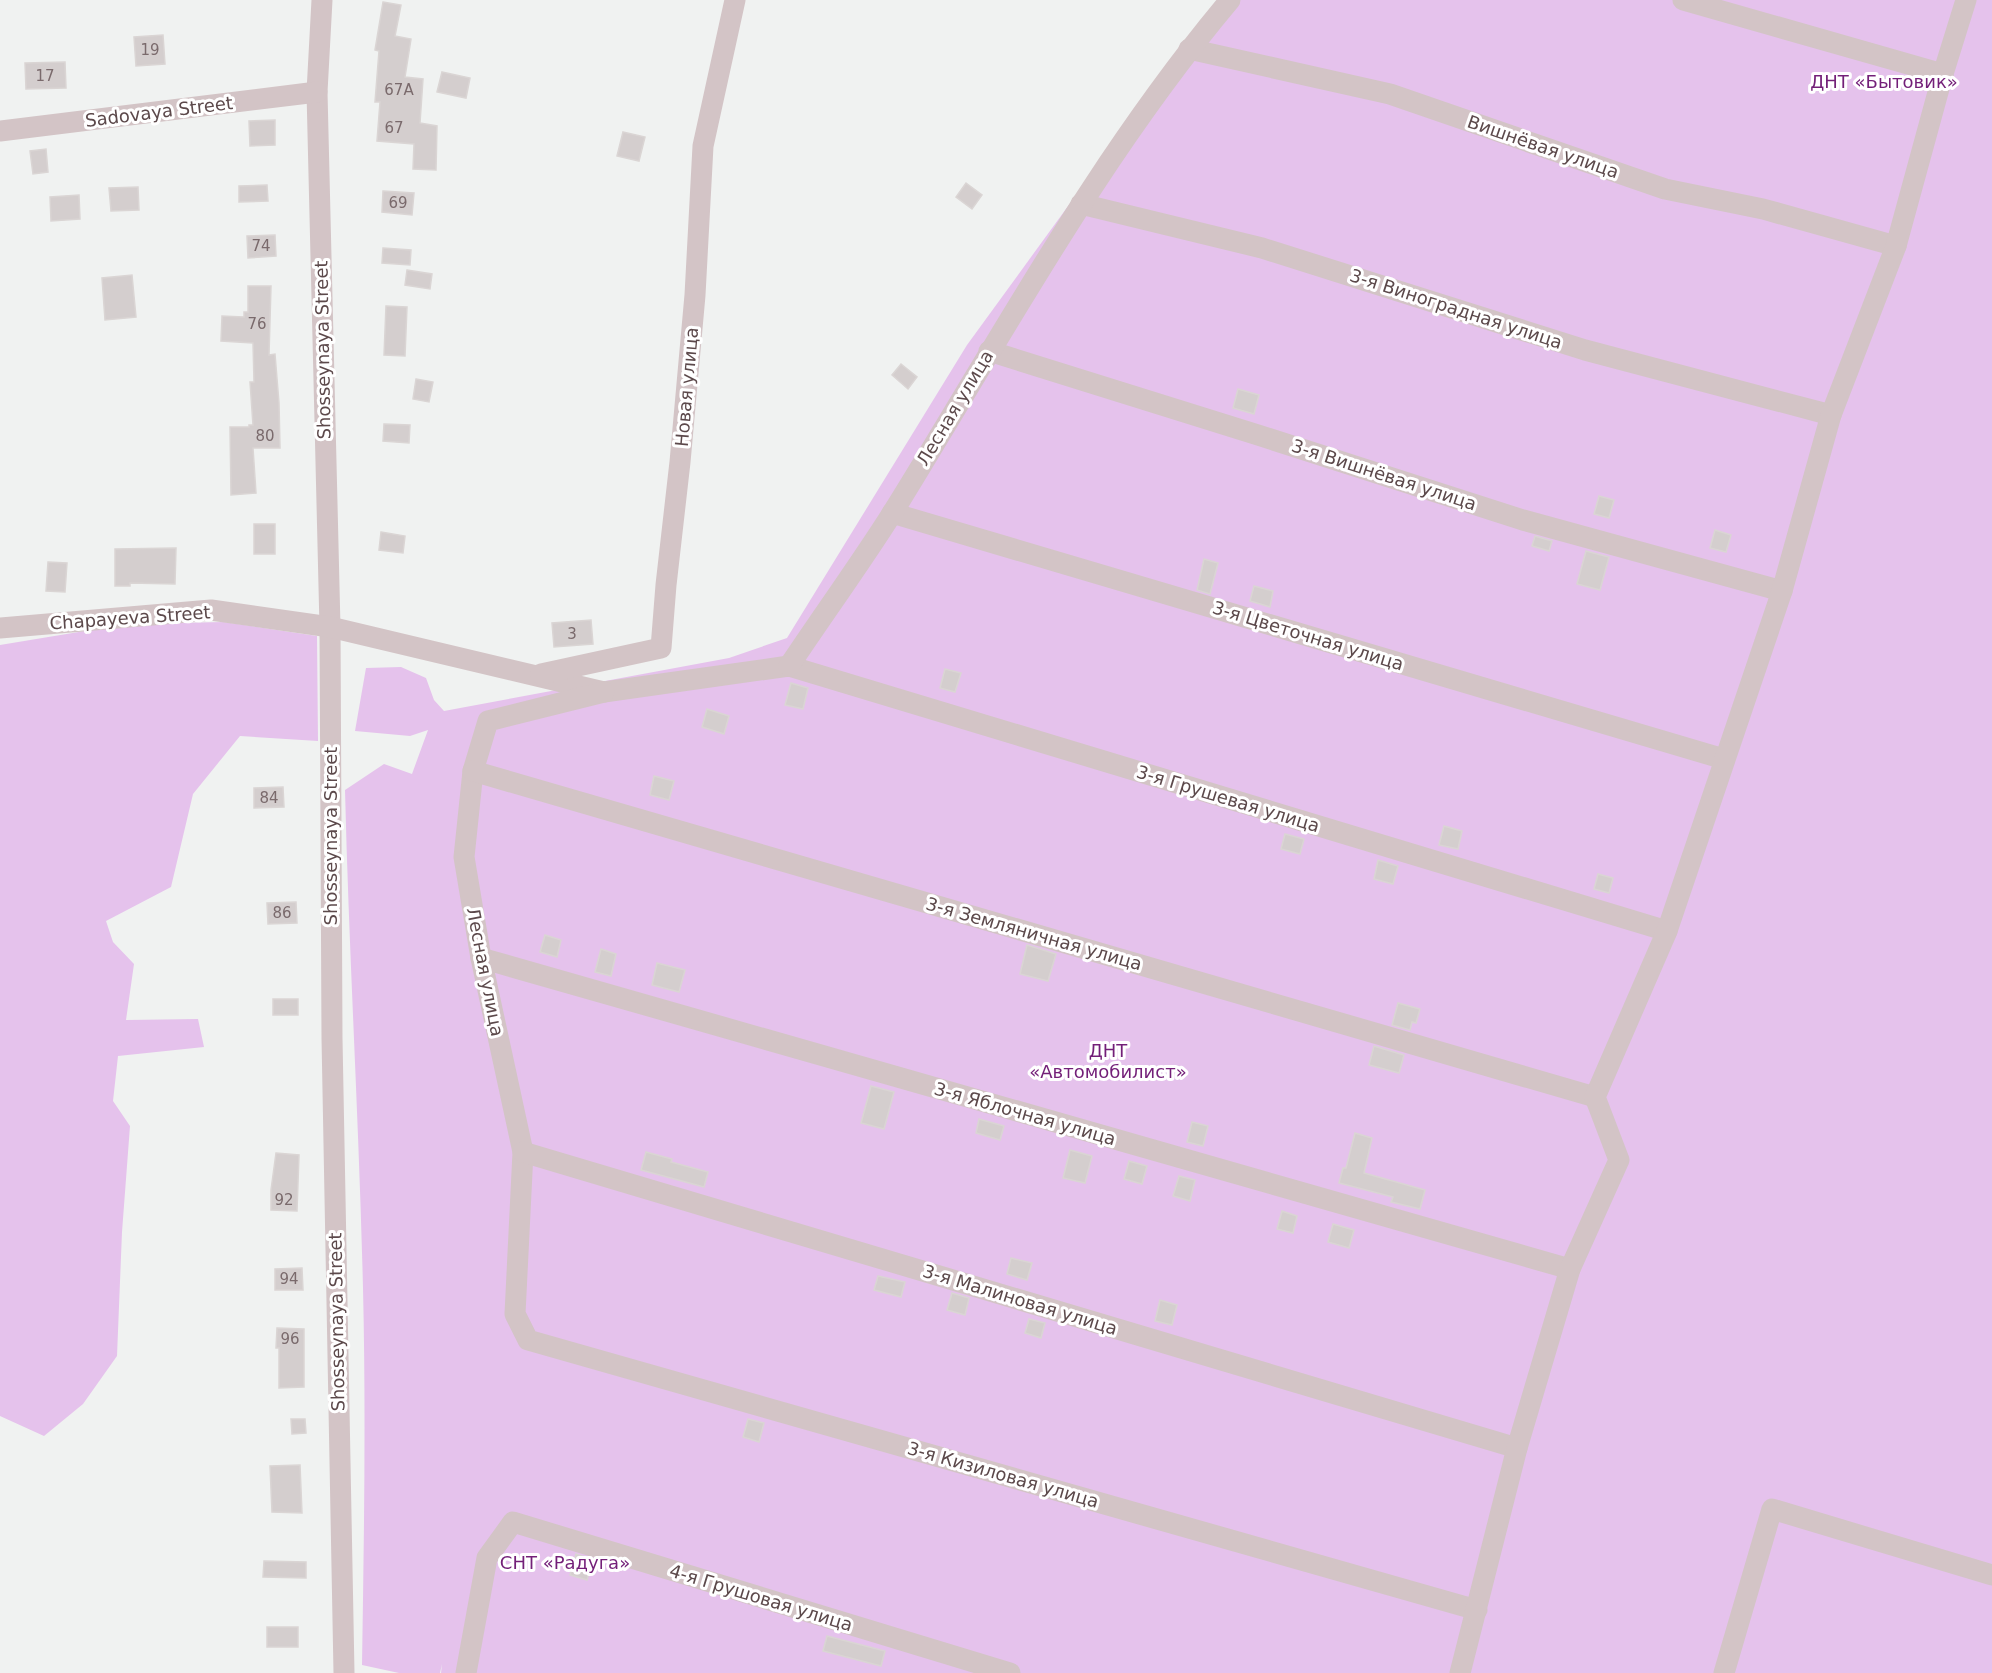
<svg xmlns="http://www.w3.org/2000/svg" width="1992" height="1673" font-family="'DejaVu Sans',sans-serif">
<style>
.green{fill:#e5c2ec}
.building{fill:#d4cece;stroke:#dad5d4;stroke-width:1.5}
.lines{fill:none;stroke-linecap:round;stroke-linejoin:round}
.street{stroke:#d3c4c6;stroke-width:21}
.labels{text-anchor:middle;stroke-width:6;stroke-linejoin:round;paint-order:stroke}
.number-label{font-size:15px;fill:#7a6a6c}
.park-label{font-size:18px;fill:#731f78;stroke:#fff}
.street-label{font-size:18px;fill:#5c494b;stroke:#fff}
</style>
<rect width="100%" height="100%" fill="#f0f2f1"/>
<!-- green -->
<g class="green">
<path d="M1218,0H1992V1673H441L442,1664L440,1673H399L362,1665C364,1539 366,1414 363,1288C359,1122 349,956 345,790L384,764L412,774L428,730L410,736L355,731L366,668L401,667L426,678L434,700L444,711L729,658L787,638L967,345Z"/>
<polygon points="224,622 317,636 318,741 240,736 193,794 171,887 106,921 113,942 134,964 126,1020 198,1019 204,1047 118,1056 113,1101 130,1126 122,1232 117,1356 83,1404 44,1436 0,1416 0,645 127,624"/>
</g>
<!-- building -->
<g class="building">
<polygon points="383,2 401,5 395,36 411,39 405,77 423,79 420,123 437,126 436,170 413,169 414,144 377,141 380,102 375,102 379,51 375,50"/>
<polygon points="163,35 165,64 136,66 134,37"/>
<polygon points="65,62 66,88 26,89 25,63"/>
<polygon points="442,72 470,78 466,98 437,92"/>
<polygon points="275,120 275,145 250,146 249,121"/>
<polygon points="623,132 645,137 639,161 617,156"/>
<polygon points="46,149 48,172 33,174 30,151"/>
<polygon points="966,183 982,195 972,209 956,197"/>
<polygon points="267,185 268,201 239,202 239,186"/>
<polygon points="138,187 139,210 111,211 109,188"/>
<polygon points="383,191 414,193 412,215 382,212"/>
<polygon points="79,195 80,219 51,221 50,197"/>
<polygon points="275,235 276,256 248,258 247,236"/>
<polygon points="383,248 411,250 410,265 382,263"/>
<polygon points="407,270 432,274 430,289 405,285"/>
<polygon points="132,275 136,317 105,320 102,278"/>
<polygon points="248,286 271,286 269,355 275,354 279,403 280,448 253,448 256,493 231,495 230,427 249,427 249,425 253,425 250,382 254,382 253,343 221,341 222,316 244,317 244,312 248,312"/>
<polygon points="386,306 407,307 405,356 384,355"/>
<polygon points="901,364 917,377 908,389 892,375"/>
<polygon points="416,379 433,382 429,402 413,399"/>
<polygon points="1238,389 1259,395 1254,414 1233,408"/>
<polygon points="384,424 410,425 409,443 383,441"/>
<polygon points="1599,496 1614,500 1609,518 1594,514"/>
<rect x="254" y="524" width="21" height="30"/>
<polygon points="1715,530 1731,535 1726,552 1710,548"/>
<polygon points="381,532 405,536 403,553 379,550"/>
<polygon points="1535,536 1552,541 1549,551 1532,546"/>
<polygon points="176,548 175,584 130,583 130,586 115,586 115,549"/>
<polygon points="1586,551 1609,557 1600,590 1577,584"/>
<polygon points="1204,559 1218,563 1210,594 1197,590"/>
<polygon points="48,562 67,563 65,592 46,591"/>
<polygon points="1254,586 1273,591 1270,607 1250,601"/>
<polygon points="591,620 593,644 554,647 552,623"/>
<polygon points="945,669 961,673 955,692 940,688"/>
<polygon points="791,683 808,688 803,709 785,705"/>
<polygon points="707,709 729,716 724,734 702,727"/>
<polygon points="654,776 674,781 669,800 650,795"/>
<polygon points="283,787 284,807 254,808 254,788"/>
<polygon points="1444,826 1462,831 1458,849 1439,845"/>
<polygon points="1285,834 1304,839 1300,854 1281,849"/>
<polygon points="1378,860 1398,866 1393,884 1374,879"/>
<polygon points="1598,874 1613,878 1609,893 1594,889"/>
<polygon points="296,902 297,923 268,924 267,903"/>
<polygon points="545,935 561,940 557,957 540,952"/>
<polygon points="1027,945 1056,954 1048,981 1020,974"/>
<polygon points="601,949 616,954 611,976 595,972"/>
<polygon points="657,963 685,970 679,992 652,985"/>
<rect x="273" y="999" width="25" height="16"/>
<polygon points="1398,1003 1420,1009 1416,1023 1412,1022 1410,1030 1392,1025"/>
<polygon points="1374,1046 1404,1055 1399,1073 1369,1065"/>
<polygon points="871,1086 894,1092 884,1129 861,1123"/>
<polygon points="979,1119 1004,1126 1000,1140 976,1133"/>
<polygon points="1192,1122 1208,1126 1203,1146 1187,1142"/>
<polygon points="1355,1133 1372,1138 1364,1173 1425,1190 1420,1209 1391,1202 1393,1197 1339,1183 1343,1168 1346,1168"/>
<polygon points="1070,1150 1092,1156 1085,1183 1063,1178"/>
<polygon points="646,1152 672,1159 671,1162 708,1172 704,1187 641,1170"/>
<polygon points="276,1153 299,1155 297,1211 271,1210 271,1190"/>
<polygon points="1129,1161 1147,1166 1142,1184 1124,1179"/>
<polygon points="1179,1176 1195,1180 1190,1201 1173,1196"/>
<polygon points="1282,1211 1297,1216 1293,1233 1277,1229"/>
<polygon points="1333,1224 1354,1230 1349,1248 1328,1242"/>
<polygon points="1011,1258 1032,1263 1027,1280 1007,1274"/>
<polygon points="302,1268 303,1290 275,1290 275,1269"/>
<polygon points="878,1276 905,1282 901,1297 874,1290"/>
<polygon points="952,1293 969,1298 965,1315 947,1310"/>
<polygon points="1160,1300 1177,1305 1172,1325 1155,1321"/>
<polygon points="1029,1319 1045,1323 1041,1338 1025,1333"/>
<polygon points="277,1328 304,1329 304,1387 279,1388 279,1348 276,1348"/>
<polygon points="291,1419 305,1419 306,1433 292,1434"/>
<polygon points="748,1419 764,1423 759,1442 743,1437"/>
<polygon points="300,1465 302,1513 272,1512 270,1466"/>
<polygon points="576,1554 593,1560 587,1580 570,1575"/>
<polygon points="264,1561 306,1562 306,1578 263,1577"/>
<rect x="267" y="1627" width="31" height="20"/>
<polygon points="827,1636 885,1651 881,1666 823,1651"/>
</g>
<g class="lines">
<!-- street -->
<g class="street">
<polyline points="322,0 317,92 330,627 332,1038 344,1673"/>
<polyline points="1683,0 1943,74"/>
<polyline points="1189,49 1390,94 1665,189 1763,209 1896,246"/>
<polyline points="0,131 317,92"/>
<polyline points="1081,204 1262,248 1585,350 1831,415"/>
<polyline points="989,351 1258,435 1523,520 1782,591"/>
<polyline points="892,513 1724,759"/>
<polyline points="0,628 211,610 330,627 604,692 789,666 1667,931"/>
<path d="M789,666C823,615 860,564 893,512C1001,338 1098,157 1230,0"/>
<polyline points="541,674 661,648 666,585 680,462 695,295 703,146 735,0"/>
<polyline points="604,692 488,721 473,771 464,857 481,958 523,1152 515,1314 528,1340 1477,1610"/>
<polyline points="473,771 1595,1097"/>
<polyline points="481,958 1570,1269"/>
<polyline points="523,1152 1517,1448"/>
<polyline points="466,1673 487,1558 513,1522 1010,1673"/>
<polyline points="1460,1673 1517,1448 1570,1269 1619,1160 1595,1097 1667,931 1782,591 1831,415 1896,246 1943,74 1966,0"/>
<polyline points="1724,1673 1772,1509 1992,1575"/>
</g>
</g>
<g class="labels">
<!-- number labels -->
<g class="number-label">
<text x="150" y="55">19</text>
<text x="45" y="81">17</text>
<text x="399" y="95">67А</text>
<text x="394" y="133">67</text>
<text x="398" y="208">69</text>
<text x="261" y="251">74</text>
<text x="257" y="329">76</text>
<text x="265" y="441">80</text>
<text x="572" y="639">3</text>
<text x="269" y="803">84</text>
<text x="282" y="918">86</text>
<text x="284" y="1205">92</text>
<text x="289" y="1284">94</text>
<text x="290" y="1344">96</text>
</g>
<!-- park labels -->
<g class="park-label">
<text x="1884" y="88">ДНТ «Бытовик»</text>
<text x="1108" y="1057">ДНТ<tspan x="1108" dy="21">«Автомобилист»</tspan></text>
<text x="565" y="1569">СНТ «Радуга»</text>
</g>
<!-- street labels -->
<g class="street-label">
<text transform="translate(159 112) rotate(-7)" y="6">Sadovaya Street</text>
<text transform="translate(1543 147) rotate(19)" y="6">Вишнёвая улица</text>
<text transform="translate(1456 309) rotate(18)" y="6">3-я Виноградная улица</text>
<text transform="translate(323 350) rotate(-91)" y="6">Shosseynaya Street</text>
<text transform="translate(687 387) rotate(-85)" y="6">Новая улица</text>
<text transform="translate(955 408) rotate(-59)" y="6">Лесная улица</text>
<text transform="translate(1384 475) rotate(18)" y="6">3-я Вишнёвая улица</text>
<text transform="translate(130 618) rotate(-4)" y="6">Chapayeva Street</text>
<text transform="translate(1308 636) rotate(17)" y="6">3-я Цветочная улица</text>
<text transform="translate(1228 799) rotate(17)" y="6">3-я Грушевая улица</text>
<text transform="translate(331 836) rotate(-90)" y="6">Shosseynaya Street</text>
<text transform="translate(1034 934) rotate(16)" y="6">3-я Земляничная улица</text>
<text transform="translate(485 972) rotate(79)" y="6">Лесная улица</text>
<text transform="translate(1025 1114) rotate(16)" y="6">3-я Яблочная улица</text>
<text transform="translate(1020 1300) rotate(17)" y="6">3-я Малиновая улица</text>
<text transform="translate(337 1322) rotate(-91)" y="6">Shosseynaya Street</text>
<text transform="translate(1003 1475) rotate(16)" y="6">3-я Кизиловая улица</text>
<text transform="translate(761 1598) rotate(17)" y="6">4-я Грушовая улица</text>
</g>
</g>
</svg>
